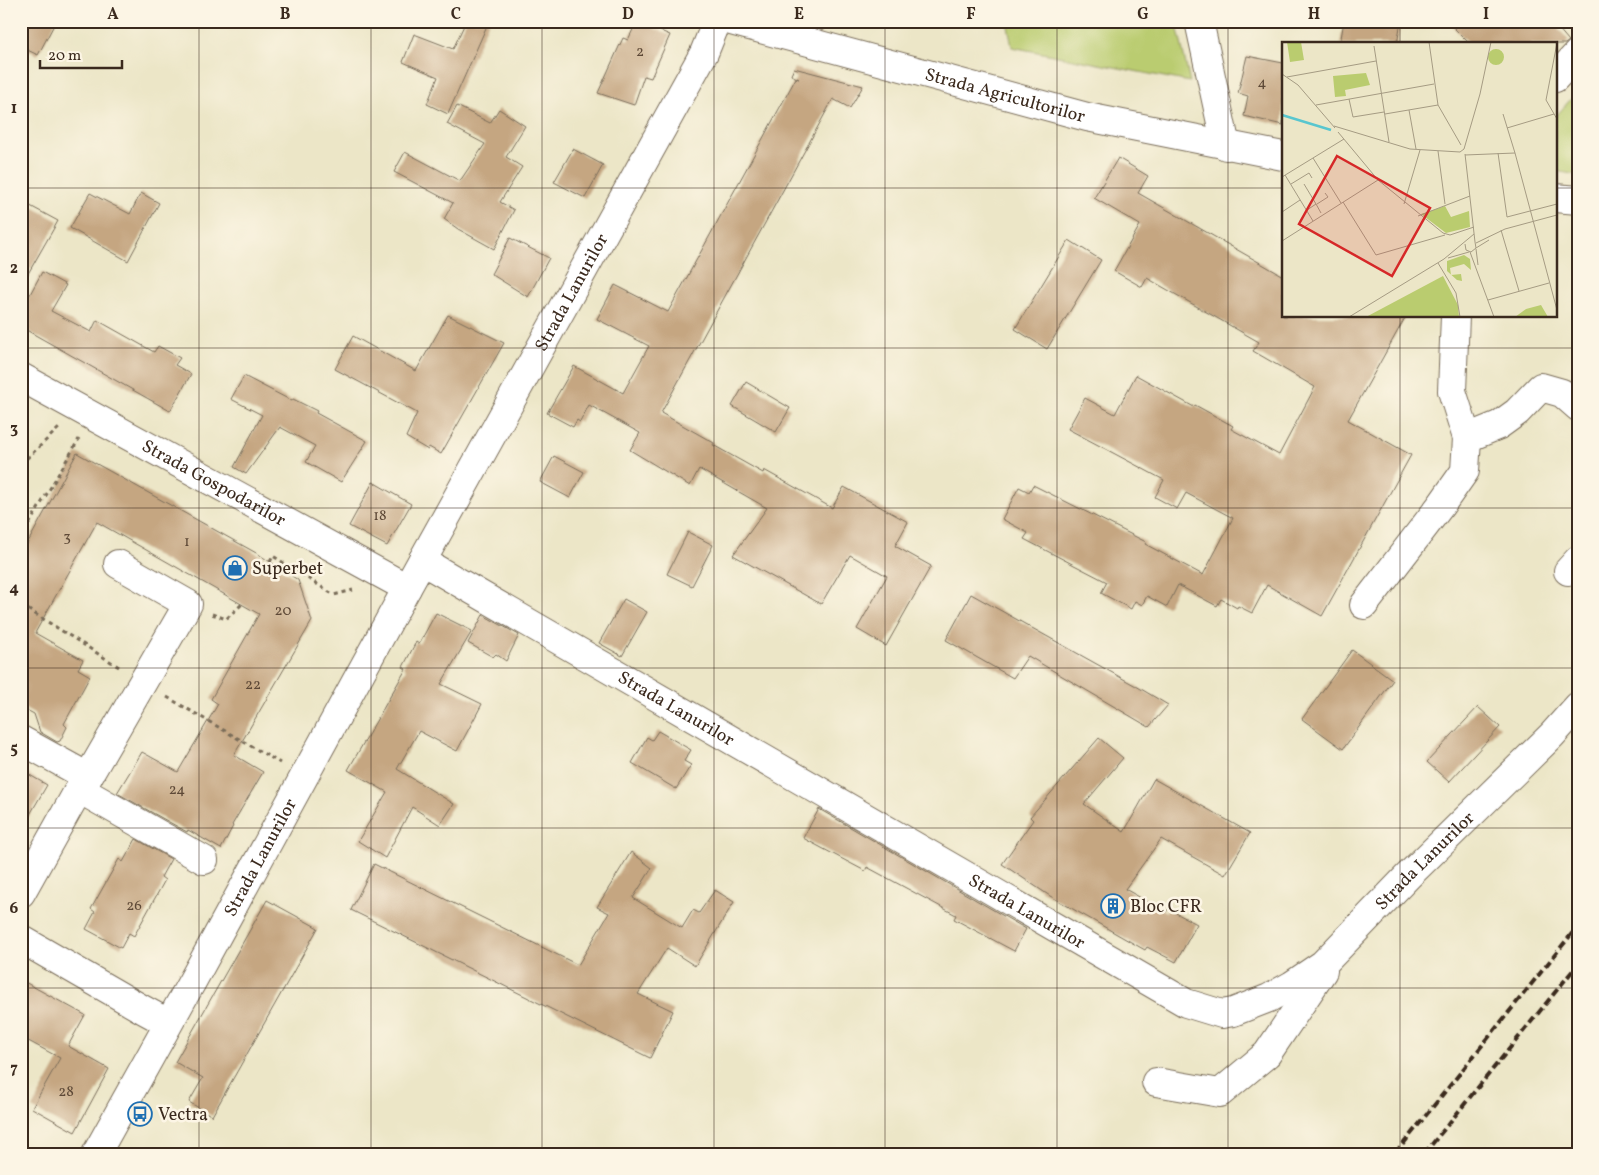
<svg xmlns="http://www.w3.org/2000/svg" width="1599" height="1175" font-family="Vollkorn,serif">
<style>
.green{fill:#bacc6f;stroke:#7a7b46}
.building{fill:#c5a681}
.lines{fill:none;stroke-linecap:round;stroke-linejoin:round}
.minor-casing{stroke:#796c59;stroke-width:30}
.path{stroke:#796c59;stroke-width:3;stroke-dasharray:4 4;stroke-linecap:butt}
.minor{stroke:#fff;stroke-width:28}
.rail{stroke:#3b2a1e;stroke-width:4;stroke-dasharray:8 4;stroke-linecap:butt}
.grid{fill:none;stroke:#3b2a1e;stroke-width:1;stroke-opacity:0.55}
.labels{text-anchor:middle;stroke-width:5;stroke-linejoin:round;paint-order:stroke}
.number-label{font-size:15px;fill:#5e4937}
.street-label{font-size:18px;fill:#3b2a1e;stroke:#fcf5e5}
.poi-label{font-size:18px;fill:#3b2a1e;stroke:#fcf5e5;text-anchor:start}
.inset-river{fill:none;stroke:#59c6cf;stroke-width:2.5}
.inset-road{fill:none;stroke:#a59b83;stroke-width:1}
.view{fill:#d62828;fill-opacity:0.15;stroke:#d62828;stroke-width:2.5}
.inset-edge{fill:none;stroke:#3b2a1e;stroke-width:2.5}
.neatline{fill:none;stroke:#3b2a1e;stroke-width:2}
.grid-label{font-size:16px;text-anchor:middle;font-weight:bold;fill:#3b2a1e}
</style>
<rect width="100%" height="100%" fill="#fcf5e5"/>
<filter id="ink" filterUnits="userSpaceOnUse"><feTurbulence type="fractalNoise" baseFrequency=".02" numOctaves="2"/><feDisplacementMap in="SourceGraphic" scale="10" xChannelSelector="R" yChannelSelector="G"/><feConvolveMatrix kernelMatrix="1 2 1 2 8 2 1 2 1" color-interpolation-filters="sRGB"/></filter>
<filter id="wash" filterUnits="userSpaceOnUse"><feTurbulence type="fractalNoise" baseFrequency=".0096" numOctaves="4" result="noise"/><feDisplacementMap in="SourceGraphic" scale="20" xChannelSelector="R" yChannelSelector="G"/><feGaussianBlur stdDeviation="1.12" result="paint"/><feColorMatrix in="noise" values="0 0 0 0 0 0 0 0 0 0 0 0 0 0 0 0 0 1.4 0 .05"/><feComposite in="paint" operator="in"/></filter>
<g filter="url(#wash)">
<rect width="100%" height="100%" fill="#ece6c7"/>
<!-- green -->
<g class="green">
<polygon points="1007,21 1176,21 1190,82 1012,47"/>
<polygon points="1578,91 1578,175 1555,171 1555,117"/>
</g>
<g id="blocks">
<!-- building -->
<g class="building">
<polygon points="21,21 56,21 38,55 21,47"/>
<polygon points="466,21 489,21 448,114 427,104 438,77 403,62 414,34 453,49"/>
<polygon points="637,21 670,35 651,78 644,76 634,105 598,93 623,38 628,40"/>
<polygon points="1344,21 1401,21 1397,44 1340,44"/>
<polygon points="1447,21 1552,21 1569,41 1565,44 1470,44"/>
<polygon points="1247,56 1283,63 1283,125 1244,116 1248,96 1238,93"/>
<polygon points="794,68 863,86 850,108 833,99 661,413 714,443 713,445 763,473 764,470 832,508 844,487 908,522 895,546 931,566 886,646 857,629 887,576 850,555 821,604 733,555 767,508 699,469 690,486 630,450 640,433 589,405 580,422 577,420 573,427 547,413 574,366 623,393 649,346 597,319 615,285 668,312 796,78 799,79 791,75"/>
<polygon points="457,106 490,123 499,109 525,126 506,157 522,167 500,202 514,210 494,249 458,229 444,219 453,203 394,172 405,152 460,181 485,144 447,124"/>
<polygon points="573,149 603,165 585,198 554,182"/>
<polygon points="1118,158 1148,176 1138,193 1283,276 1283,316 1406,316 1348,420 1411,455 1322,616 1267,585 1252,613 1238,606 1237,608 1221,599 1217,606 1178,585 1167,607 1147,596 1142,605 1135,601 1131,609 1101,593 1107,582 1024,539 1028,533 1002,519 1019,487 1029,492 1033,485 1146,542 1145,544 1203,575 1233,518 1186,493 1177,509 1155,497 1164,480 1068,429 1085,398 1115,414 1136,375 1194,407 1195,405 1233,426 1231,429 1279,455 1315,387 1253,351 1259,342 1147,278 1142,287 1114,271 1140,225 1094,198"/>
<polygon points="90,193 130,214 141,193 159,203 128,261 70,228"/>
<polygon points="21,201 58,221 21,286"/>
<polygon points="510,238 549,258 528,297 491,274"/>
<polygon points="1069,240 1101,260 1047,349 1015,329"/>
<polygon points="42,272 66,285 51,311 91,332 97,320 154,352 158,346 180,358 175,365 191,374 170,411 21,327 21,311"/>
<polygon points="448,315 504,343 441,454 429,447 428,450 406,437 417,413 335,369 353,336 416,371"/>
<polygon points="244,376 292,401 293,399 317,411 316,413 367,441 341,482 306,462 315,446 280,427 246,474 234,467 262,415 231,399"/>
<polygon points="746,382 790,408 776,432 732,406"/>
<polygon points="77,453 258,554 298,580 312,621 234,755 263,772 232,825 233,826 221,849 188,830 187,832 117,793 142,752 178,772 218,704 211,699 259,614 97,522 35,633 83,660 78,669 90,676 64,724 67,727 60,741 57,742 40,732 34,714 21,707 21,555"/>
<polygon points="554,456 584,472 570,498 540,482"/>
<polygon points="373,482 411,504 387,546 349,526"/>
<polygon points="688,532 713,545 692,586 667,574"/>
<polygon points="971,594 1136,686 1168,705 1149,727 1028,656 1013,678 946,640"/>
<polygon points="624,599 647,612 622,656 599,643"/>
<polygon points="436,613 472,631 441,684 482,704 457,751 419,731 397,769 454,804 440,825 412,807 385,858 358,841 387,792 348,770 406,669 403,667 416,642 419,644"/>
<polygon points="483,615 519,635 506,661 496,654 493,657 468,643"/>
<polygon points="1352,650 1393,680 1343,749 1302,719"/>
<polygon points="1478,707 1500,727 1449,782 1427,762"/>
<polygon points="658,731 691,750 684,761 691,765 676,789 632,763 647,737 652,740"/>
<polygon points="1099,738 1123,758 1084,804 1124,832 1154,779 1250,833 1225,875 1161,839 1125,889 1166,912 1168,909 1197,924 1176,962 1147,947 1145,950 1050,896 1002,864 1033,820 1030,817"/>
<polygon points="21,770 47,785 21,830"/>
<polygon points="819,809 1026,929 1014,951 954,919 956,915 867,867 865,871 803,838"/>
<polygon points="136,839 171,859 161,877 165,880 134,936 129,933 121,948 86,929 95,912 91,909 119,859 123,862"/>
<polygon points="631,852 652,868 633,898 682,928 693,910 699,913 715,890 734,902 695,966 667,948 638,994 673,1011 650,1058 351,910 374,864 578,965 609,913 597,907"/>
<polygon points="267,900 318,928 212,1116 189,1102 203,1078 175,1062"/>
<polygon points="21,980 85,1015 68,1046 109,1069 75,1132 32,1108 60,1058 21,1037"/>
</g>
</g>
</g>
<g filter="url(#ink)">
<use href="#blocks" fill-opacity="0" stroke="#796c59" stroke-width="1"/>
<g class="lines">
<!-- minor casing -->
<g class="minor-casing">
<g id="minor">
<path id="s1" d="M731,21L1087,117L1283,156"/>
<polyline points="1199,21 1226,146"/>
<polyline points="1555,78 1578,53"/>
<polyline points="1555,198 1578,200"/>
<path id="s2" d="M21,377L407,588"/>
<polyline points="1467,438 1499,425 1517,412 1541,387 1562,393 1578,407"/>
<path id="s3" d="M422,561L1186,1003L1222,1014L1233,1012L1269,998L1292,985L1323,964L1408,876L1552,735L1578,706"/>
<polyline points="1568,571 1578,560"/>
<polyline points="1364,605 1441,505 1465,471 1467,438 1452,391 1455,316"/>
<polyline points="21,740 88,777 79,789"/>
<polyline points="88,777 188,604 118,564"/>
<polyline points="21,893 79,789 204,860"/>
<polyline points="21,939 144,1010 168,1023"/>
<polyline points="1156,1082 1220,1093 1267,1054 1323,971"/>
<path id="s4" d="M96,1154L193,980L407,588L704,53L717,21"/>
</g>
</g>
<!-- path -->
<g class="path">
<polyline points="21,464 59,428"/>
<polyline points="21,538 79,439"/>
<polyline points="270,562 273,556 334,595 353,590"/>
<polyline points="21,605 119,667"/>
<polyline points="212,614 226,619 242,604"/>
<polyline points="167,697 280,763"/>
</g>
<!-- minor -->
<use href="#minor" class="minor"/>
<!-- rail -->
<g class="rail">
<polyline points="1395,1154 1578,926"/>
<polyline points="1424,1154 1578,964"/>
</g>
</g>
</g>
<!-- grid -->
<path class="grid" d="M199,21V1154M371,21V1154M542,21V1154M714,21V1154M885,21V1154M1057,21V1154M1228,21V1154M1400,21V44M21,188H1283M1555,188H1578M1400,316V1154M21,348H1578M21,508H1578M21,668H1578M21,828H1578M21,988H1578"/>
<!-- icons -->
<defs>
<g id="shop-ring" transform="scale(1.25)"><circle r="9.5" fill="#fcf5e5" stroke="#1f6fb2" stroke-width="1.5"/><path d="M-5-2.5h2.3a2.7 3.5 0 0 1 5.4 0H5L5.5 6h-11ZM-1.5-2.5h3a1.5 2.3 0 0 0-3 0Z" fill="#1f6fb2"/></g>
<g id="building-ring" transform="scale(1.25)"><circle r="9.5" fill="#fcf5e5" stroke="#1f6fb2" stroke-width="1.5"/><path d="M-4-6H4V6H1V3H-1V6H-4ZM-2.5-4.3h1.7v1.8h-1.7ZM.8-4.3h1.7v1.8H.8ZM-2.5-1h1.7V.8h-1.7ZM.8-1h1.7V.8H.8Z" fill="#1f6fb2"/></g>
<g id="bus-ring" transform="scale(1.25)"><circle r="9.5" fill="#fcf5e5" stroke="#1f6fb2" stroke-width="1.5"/><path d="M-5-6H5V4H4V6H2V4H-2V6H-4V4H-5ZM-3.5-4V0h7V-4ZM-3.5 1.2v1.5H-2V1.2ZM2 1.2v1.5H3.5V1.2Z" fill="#1f6fb2"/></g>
</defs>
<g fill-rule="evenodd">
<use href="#shop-ring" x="235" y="568"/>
<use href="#building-ring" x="1113" y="906"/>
<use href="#bus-ring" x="140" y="1114"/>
</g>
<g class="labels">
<!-- number labels -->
<g class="number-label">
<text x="640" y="56">2</text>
<text x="1262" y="87">4</text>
<text x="380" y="520">18</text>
<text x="67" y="541">3</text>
<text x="187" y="546">1</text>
<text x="283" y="615">20</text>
<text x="253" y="689">22</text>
<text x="177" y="794">24</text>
<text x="134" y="910">26</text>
<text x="66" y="1096">28</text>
</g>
<!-- street labels -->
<g class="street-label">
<text dy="6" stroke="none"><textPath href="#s1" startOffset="284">Strada Agricultorilor</textPath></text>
<text dy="6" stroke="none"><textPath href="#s4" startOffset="984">Strada Lanurilor</textPath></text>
<text dy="6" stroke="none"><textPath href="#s2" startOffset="220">Strada Gospodarilor</textPath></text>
<text dy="6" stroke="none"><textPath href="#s3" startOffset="294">Strada Lanurilor</textPath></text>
<text dy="6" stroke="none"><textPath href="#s4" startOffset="339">Strada Lanurilor</textPath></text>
<text dy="6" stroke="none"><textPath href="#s3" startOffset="1179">Strada Lanurilor</textPath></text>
<text dy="6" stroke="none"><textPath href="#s3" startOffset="699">Strada Lanurilor</textPath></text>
</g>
<!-- poi labels -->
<g class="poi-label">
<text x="252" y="574">Superbet</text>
<text x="1130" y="912">Bloc CFR</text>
<text x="158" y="1120">Vectra</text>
</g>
</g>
<!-- overview -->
<g transform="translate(1282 42)">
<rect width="275" height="275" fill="#ece6c7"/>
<path d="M5,0H19L22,18L8,20ZM206 15a8 8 0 1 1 16 0a8 8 0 1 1-16 0ZM84,31L88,43L63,48L64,54L53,55L51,34ZM163,164L169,175L187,169L188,185L164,191L139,172ZM182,213L188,217L189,228L182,222L168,226L169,233L179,232L180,239L175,238L165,229V219ZM161,234L176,263L177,275H84ZM259,263L266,275H233L244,267Z" fill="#bacc6f"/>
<path class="inset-river" d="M0,73L49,88"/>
<path class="inset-road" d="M147,0L156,63L179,103M275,1L264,58L275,77M92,4L107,100M0,32L16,43L53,86M5,35L94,19M67,57L71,75L102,70M34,63L152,42M127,68L134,107M103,72L156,63M221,72L233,111M52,84L128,107L178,110L182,107L198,52L209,0M225,86L272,72M56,90L96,138L161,191L168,193L192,185M156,109L163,162M216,111L225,175L275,162M183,112L193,200M183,113L233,111L275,268M31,116L59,161M3,133L31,179M0,135L62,97M9,142L27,131L30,136M22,142L34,162M61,160L94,213L163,193M35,162L46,155L43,151M122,162L138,108M25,168L34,162L39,171M0,170L18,158M136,174L188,154M219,188L237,249M0,199L96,138M194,201L223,187L275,173M183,202L184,208L189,210L194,206L193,200M194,206L207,198M194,207L196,223M188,210L212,275M166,216L187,210M156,221L174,251L178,275M206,258L267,241M67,275L162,217L192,192"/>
<path class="view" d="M55,114L148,166L110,234L17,182Z"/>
<rect width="275" height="275" class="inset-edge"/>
</g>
<!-- margin -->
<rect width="1599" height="1175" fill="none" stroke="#fcf5e5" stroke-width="55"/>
<!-- scale -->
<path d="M40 60v8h82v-8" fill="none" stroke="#3b2a1e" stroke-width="2.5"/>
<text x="48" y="60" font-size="15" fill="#3b2a1e" stroke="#fcf5e5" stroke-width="4" paint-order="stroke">20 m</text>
<rect x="28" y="28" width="1544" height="1120" class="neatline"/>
<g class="grid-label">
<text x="113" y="19">A</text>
<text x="285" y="19">B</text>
<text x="456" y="19">C</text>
<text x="628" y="19">D</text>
<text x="799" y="19">E</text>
<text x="971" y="19">F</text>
<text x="1143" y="19">G</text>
<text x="1314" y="19">H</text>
<text x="1486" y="19">I</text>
<text x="14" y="113">1</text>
<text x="14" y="273">2</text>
<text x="14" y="433">3</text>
<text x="14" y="593">4</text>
<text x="14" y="753">5</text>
<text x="14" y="913">6</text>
<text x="14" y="1073">7</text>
</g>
</svg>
